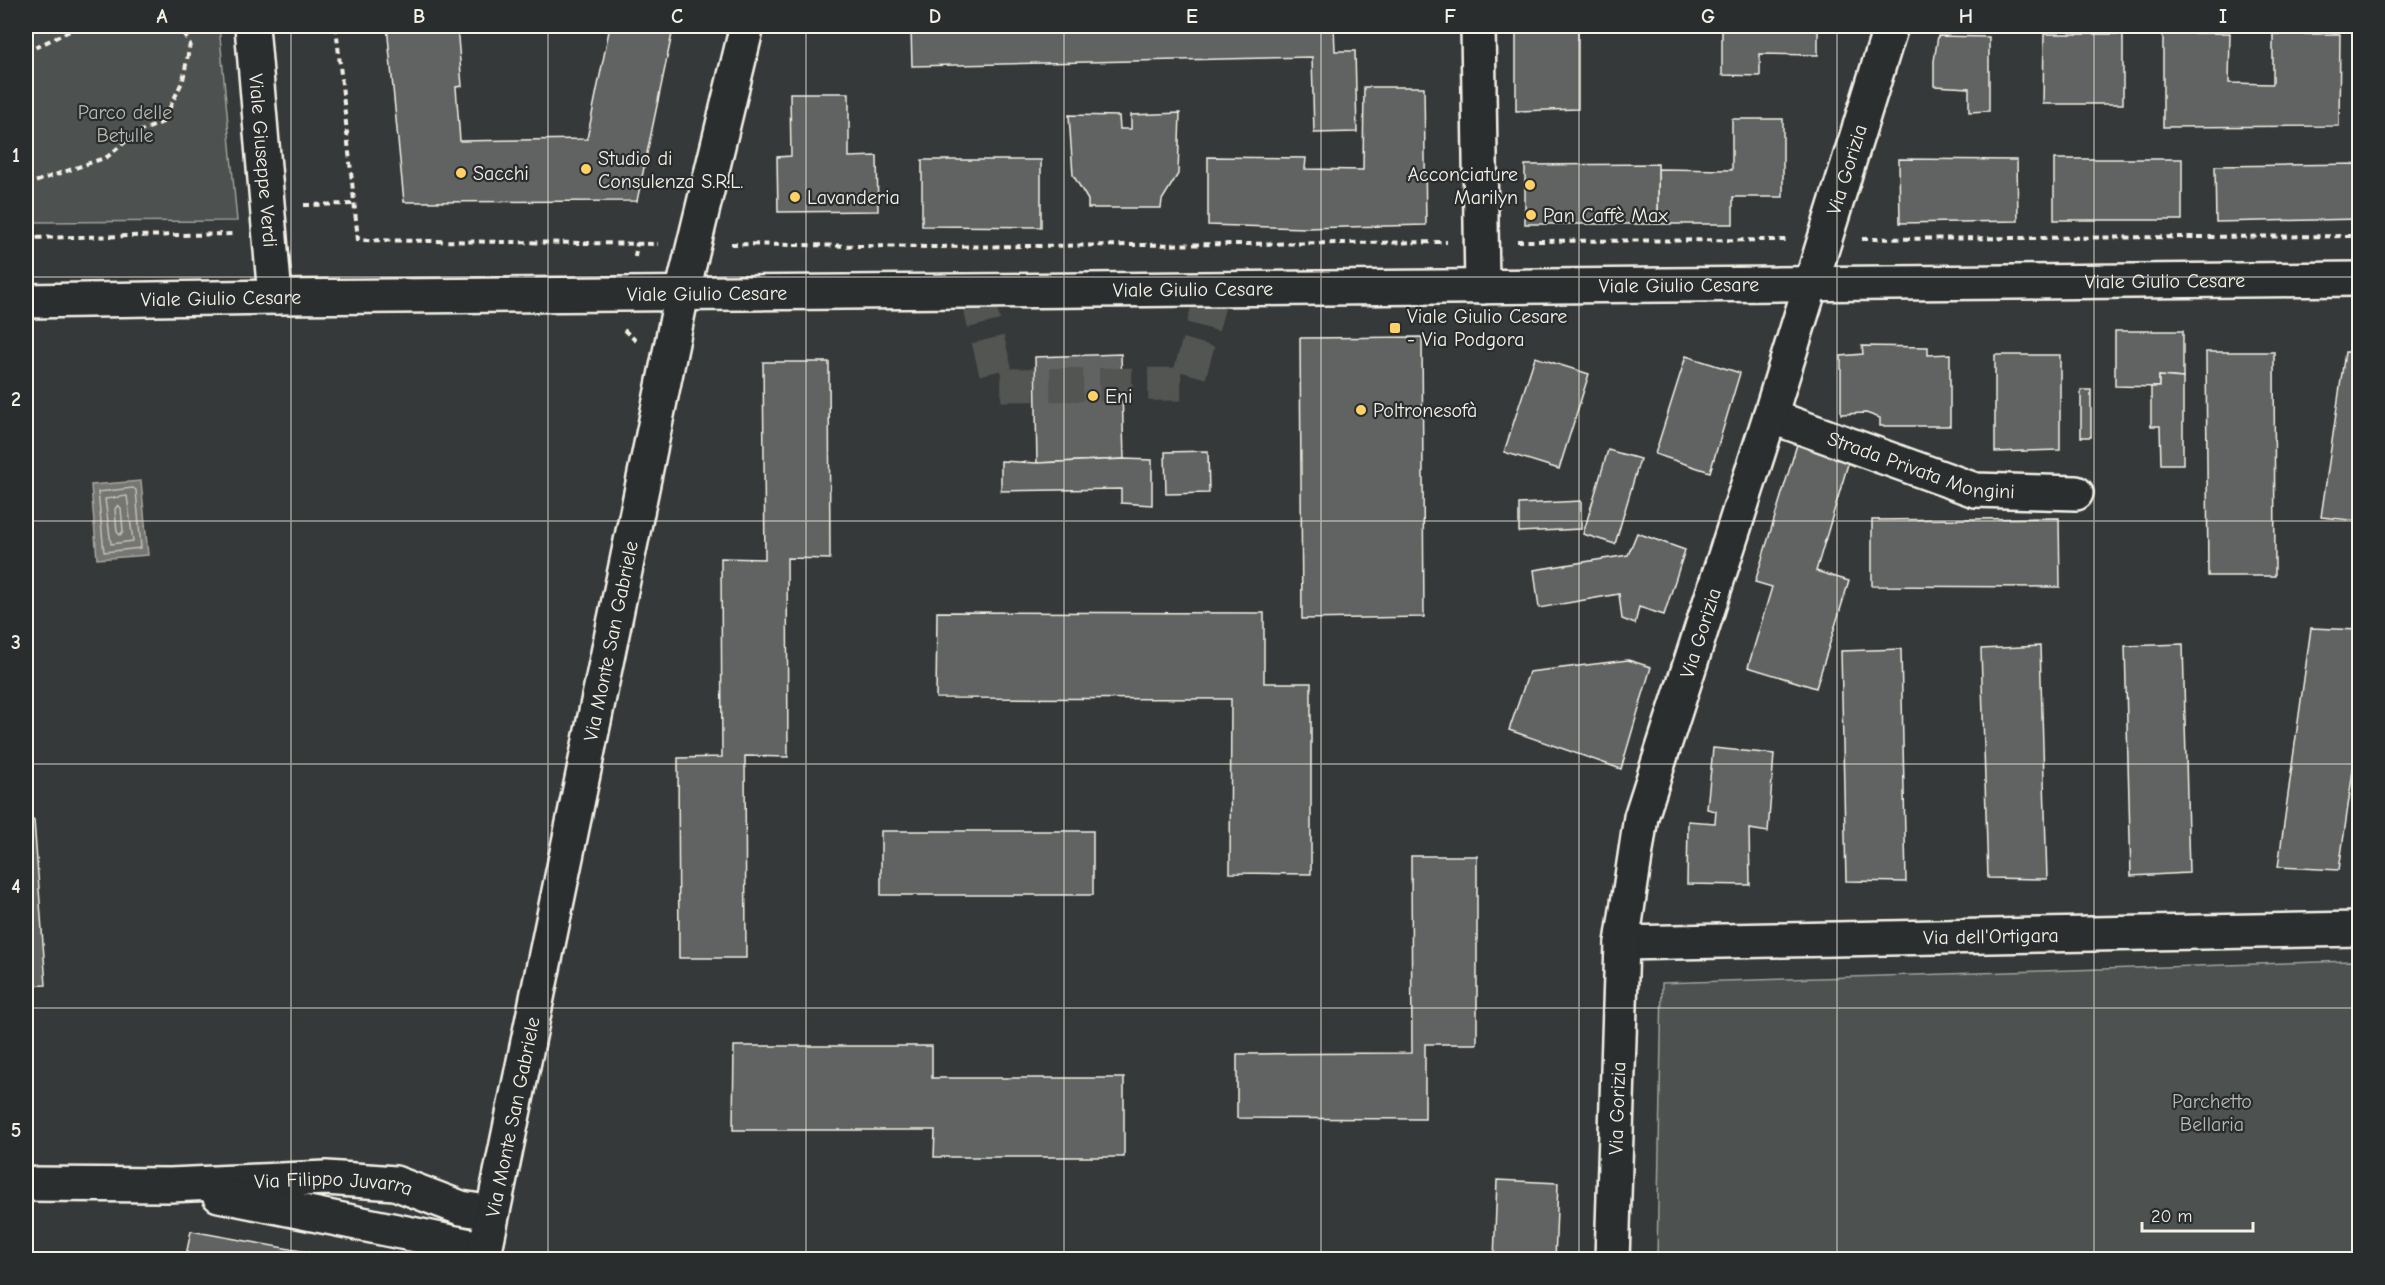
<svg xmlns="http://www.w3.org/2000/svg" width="2385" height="1285" font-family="'Comic Neue',sans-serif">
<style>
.green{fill:#4e514f;stroke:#a1a19c;stroke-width:1.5}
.water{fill:#757572;stroke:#a8a7a1;stroke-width:1.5}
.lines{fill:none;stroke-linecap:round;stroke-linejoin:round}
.shore{stroke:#c1bfb9;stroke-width:1.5}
.building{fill:#616362;stroke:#f4f1e8;stroke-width:1.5}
.minor-tunnel{stroke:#525553;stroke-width:33;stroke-dasharray:33 16;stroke-linecap:butt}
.minor-casing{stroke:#f4f1e8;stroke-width:38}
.major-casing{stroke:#f4f1e8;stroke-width:38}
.path{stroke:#f4f1e8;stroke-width:4;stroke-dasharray:6 4.5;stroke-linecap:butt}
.minor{stroke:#2a2d2e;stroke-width:33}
.major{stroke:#2a2d2e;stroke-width:33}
.grid{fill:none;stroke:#f4f1e8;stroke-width:1.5;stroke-opacity:0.55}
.poi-dot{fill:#ffd166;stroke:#2a2d2e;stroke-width:2}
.labels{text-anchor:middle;stroke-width:4.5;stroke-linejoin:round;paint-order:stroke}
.park-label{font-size:20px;fill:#bab9b2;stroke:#2a2d2e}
.poi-label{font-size:20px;fill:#f4f1e8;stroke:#2a2d2e;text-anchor:start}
.street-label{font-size:20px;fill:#f4f1e8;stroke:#2a2d2e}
.neatline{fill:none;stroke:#f4f1e8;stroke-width:2}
.grid-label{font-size:20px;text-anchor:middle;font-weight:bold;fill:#f4f1e8}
</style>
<rect width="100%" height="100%" fill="#363939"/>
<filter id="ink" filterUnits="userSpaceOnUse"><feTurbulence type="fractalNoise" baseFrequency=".0167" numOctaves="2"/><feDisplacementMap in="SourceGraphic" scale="12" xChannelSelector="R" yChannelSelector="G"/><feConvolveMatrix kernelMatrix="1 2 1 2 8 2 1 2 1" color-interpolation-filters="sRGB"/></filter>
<g filter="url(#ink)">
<!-- green -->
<g class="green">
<polygon points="26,26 219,26 237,221 26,222"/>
<polygon points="2351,961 2360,962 2359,1259 1657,1259 1662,983"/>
</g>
<!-- water -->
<polygon class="water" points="141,481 148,555 97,559 91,485"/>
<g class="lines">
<!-- shore -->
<g class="shore">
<polygon points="133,488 136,490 141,548 104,552 98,492"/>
<polygon points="127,496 133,541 111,544 105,499"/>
<polygon points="118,505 121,508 123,531 120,535 117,532 115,509"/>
</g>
</g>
<!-- building -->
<g class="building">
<polygon points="387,26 457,26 462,86 456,87 460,141 587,139 610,26 637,26 672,34 637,201 404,202"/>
<polygon points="1013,26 1334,26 1335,51 1355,51 1357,132 1314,133 1312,57 912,66 911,28"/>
<polygon points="1516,26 1578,26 1578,109 1516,111"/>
<polygon points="1722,26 1818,26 1818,55 1760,54 1760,76 1722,75"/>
<polygon points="2163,33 2230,33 2229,83 2273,84 2273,34 2340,34 2339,126 2163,127"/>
<polygon points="2044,34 2123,34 2123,104 2043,104"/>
<polygon points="1938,36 1989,37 1989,111 1969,112 1969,88 1934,86 1934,61"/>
<polygon points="1364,87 1424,87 1426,225 1305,228 1208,225 1208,157 1306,158 1305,169 1363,170"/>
<polygon points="790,93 849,93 849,157 877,156 878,211 778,212 777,157 791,156"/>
<polygon points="1180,113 1178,174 1162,200 1161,208 1088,208 1088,200 1073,175 1069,115 1119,116 1120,129 1131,129 1131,115"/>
<polygon points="1732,119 1783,119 1783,197 1733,197 1733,224 1658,224 1658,169 1732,170"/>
<polygon points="1899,159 2017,160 2018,221 1900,223"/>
<rect x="2054" y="159" width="128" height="61"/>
<polygon points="922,160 1041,160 1041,227 922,226"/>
<polygon points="1658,164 1658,224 1525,224 1525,165"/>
<polygon points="2360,164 2360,219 2216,222 2215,166"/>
<polygon points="2115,331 2183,331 2183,378 2159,376 2159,387 2115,386"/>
<polygon points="1422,337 1424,617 1302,619 1300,338"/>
<polygon points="1862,346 1928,347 1928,355 1950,354 1950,426 1880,426 1880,418 1866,413 1841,414 1841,356 1863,354"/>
<polygon points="2206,352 2274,352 2275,576 2208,576"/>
<polygon points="2345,352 2360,352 2360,521 2321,517"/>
<polygon points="1121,354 1124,459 1037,463 1035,357"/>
<polygon points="1995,355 2060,355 2060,450 1995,452"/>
<polygon points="1686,356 1740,373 1710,472 1655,454"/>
<polygon points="1535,357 1589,374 1559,469 1504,452"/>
<polygon points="763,362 829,362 830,559 787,558 788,757 745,756 746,958 679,958 678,758 722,757 721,558 765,559"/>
<polygon points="2159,376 2183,378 2183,464 2161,464 2160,426 2151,426 2151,387 2159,387"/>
<rect x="2081" y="390" width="10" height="47"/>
<polygon points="1799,438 1851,454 1816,571 1849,581 1816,688 1748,667 1772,587 1755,582"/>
<polygon points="1608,450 1640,459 1615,544 1583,534"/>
<polygon points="1208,451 1209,493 1166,494 1165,452"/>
<polygon points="1124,459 1152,460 1152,505 1121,503 1121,489 1001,491 1001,461 1037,463"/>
<polygon points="1581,501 1581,529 1519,532 1519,504"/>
<polygon points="2059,518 2060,587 1872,586 1872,520"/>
<polygon points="1637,533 1685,550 1664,615 1639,607 1635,624 1622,619 1619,594 1539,608 1534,570 1628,555"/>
<polygon points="937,612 1264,613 1264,683 1311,683 1311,874 1230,873 1231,699 936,698"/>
<polygon points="2311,628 2360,630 2360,721 2339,870 2278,867"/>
<polygon points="2183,644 2189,873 2131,876 2125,646"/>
<polygon points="2040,646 2047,879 1988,878 1981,649"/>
<polygon points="1901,649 1906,882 1846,881 1841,651"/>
<polygon points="1628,660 1651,667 1621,769 1509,730 1529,672"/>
<polygon points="1713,748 1774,754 1768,832 1749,829 1750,885 1687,884 1688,821 1715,823 1716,811 1707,809"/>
<polygon points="34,820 46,985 26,986 26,821"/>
<rect x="881" y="831" width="212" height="64"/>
<polygon points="1411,856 1477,856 1477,1044 1425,1044 1425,1119 1237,1118 1237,1054 1412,1053"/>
<polygon points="734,1046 932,1046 932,1078 1124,1078 1124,1157 934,1157 935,1130 733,1130"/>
<polygon points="1497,1180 1558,1183 1555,1260 1494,1260"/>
<polygon points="191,1231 351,1260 185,1260"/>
</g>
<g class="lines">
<!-- minor-tunnel -->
<polyline class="minor-tunnel" points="976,292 999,385 1187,384 1213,290"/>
<!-- minor casing -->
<g class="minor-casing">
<g id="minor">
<path id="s1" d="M252,26L275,297"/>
<polyline points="1478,26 1482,287"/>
<path id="s2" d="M1770,416L1975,490L2076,493"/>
<path id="s3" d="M1622,943L2360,929"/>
<path id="s4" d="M26,1184L170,1185L326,1178L395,1183L461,1208L492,1213"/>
<polyline points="219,1195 485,1249"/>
<path id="s5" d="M483,1260L682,294L747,26"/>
<path id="s6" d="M1612,1260L1622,943L1641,817L1770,416L1891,26"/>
</g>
</g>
<!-- major casing -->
<g class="major-casing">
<g id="major">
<path id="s7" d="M26,301L275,297L2360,279"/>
</g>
</g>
<!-- path -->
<g class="path">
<polyline points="336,26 358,240 658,244"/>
<polyline points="26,52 80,26"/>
<polyline points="26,185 107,157 136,133 163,122 183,80 190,44 179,26"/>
<polyline points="304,205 354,204"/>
<polyline points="26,238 234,234"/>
<polyline points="1862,239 2360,236"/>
<polyline points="1517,241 1789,240"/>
<polyline points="731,244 929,247 1447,242"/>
<polyline points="635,257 637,243"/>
<polyline points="624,330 636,341"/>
</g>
<!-- minor -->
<use href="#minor" class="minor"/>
<!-- major -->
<use href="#major" class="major"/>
</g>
</g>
<!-- grid -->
<path class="grid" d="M291,26V1260M548,26V1260M806,26V1260M1064,26V1260M1321,26V1260M1579,26V1260M1837,26V1260M2094,26V1260M26,277H2360M26,521H2360M26,764H2360M26,1008H2360"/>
<!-- markers -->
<g class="poi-dot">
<circle cx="586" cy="169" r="6"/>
<circle cx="461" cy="173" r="6"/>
<circle cx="1530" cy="185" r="6"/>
<circle cx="795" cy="197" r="6"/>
<circle cx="1531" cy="215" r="6"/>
<rect x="1389" y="322" width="12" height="12" rx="3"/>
<circle cx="1093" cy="396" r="6"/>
<circle cx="1361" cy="410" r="6"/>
</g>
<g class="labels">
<!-- park labels -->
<g class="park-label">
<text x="125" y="119">Parco delle<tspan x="125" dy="23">Betulle</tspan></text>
<text x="2212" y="1108">Parchetto<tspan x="2212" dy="23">Bellaria</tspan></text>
</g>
<!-- poi labels -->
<g class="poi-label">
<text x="598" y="165">Studio di<tspan x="598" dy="23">Consulenza S.R.L.</tspan></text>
<text x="473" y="180">Sacchi</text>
<text x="1518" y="181" text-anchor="end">Acconciature<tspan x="1518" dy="23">Marilyn</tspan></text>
<text x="807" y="204">Lavanderia</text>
<text x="1543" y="222">Pan Caffè Max</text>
<text x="1407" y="323">Viale Giulio Cesare<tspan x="1407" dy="23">- Via Podgora</tspan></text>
<text x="1105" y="403">Eni</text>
<text x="1373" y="417">Poltronesofà</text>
</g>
<!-- street labels -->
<g class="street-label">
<text dy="7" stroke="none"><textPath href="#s1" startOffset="135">Viale Giuseppe Verdi</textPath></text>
<text dy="7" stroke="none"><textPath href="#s6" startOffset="1124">Via Gorizia</textPath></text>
<text dy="7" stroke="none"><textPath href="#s7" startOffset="2139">Viale Giulio Cesare</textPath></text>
<text dy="7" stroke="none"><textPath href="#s7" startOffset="1653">Viale Giulio Cesare</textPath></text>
<text dy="7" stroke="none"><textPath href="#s7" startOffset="1167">Viale Giulio Cesare</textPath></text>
<text dy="7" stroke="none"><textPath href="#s7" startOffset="681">Viale Giulio Cesare</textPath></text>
<text dy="7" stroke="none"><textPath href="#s7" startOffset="195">Viale Giulio Cesare</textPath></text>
<text dy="7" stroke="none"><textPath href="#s2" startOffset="160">Strada Privata Mongini</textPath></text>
<text dy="7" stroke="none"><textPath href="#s6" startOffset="638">Via Gorizia</textPath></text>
<text dy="7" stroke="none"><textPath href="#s5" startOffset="632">Via Monte San Gabriele</textPath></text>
<text dy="7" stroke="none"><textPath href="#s3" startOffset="369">Via dell'Ortigara</textPath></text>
<text dy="7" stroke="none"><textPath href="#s6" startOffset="152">Via Gorizia</textPath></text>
<text dy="7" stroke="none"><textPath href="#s5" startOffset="146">Via Monte San Gabriele</textPath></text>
<text dy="7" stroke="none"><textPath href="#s4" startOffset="308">Via Filippo Juvarra</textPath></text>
</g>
</g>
<!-- margin -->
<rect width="2385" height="1285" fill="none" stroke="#2a2d2e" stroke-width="66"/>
<!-- scale -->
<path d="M2142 1222v9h111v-9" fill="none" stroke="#f4f1e8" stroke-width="3"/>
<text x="2151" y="1222" font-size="18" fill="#f4f1e8" stroke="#2a2d2e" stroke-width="4.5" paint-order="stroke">20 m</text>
<rect x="33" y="33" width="2319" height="1219" class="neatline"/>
<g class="grid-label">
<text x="162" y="23">A</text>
<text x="419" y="23">B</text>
<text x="677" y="23">C</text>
<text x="935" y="23">D</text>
<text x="1192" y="23">E</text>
<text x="1450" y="23">F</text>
<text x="1708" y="23">G</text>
<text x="1966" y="23">H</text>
<text x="2223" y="23">I</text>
<text x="16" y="162">1</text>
<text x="16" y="406">2</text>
<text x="16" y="649">3</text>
<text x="16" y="893">4</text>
<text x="16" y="1137">5</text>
</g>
</svg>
